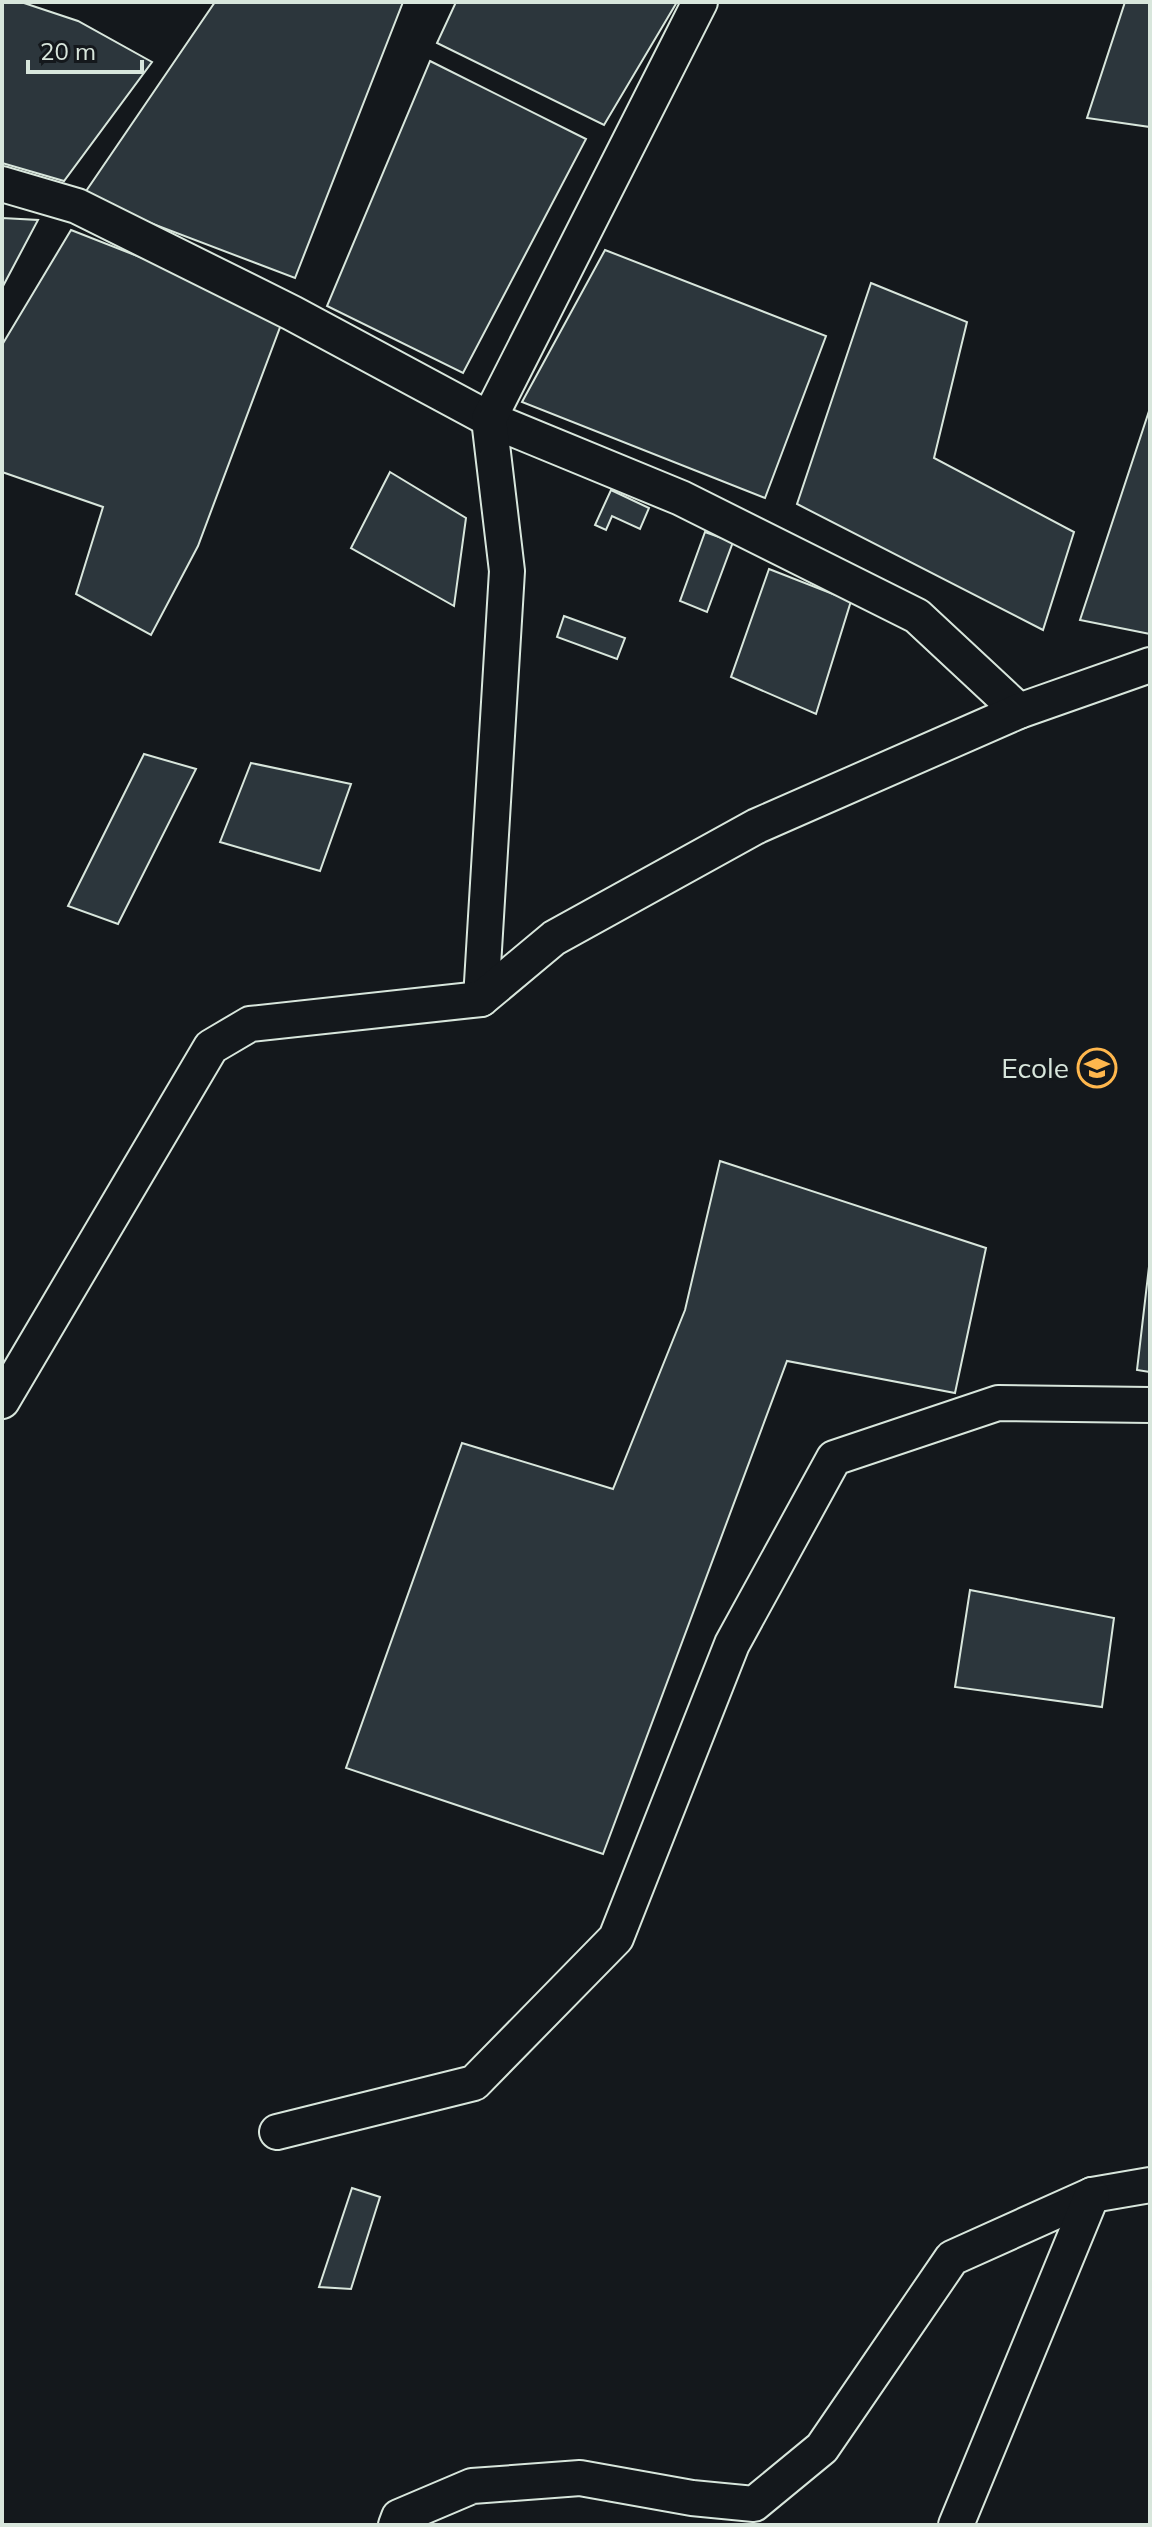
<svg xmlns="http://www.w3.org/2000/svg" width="1152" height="2527" font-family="Mulish,sans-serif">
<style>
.building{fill:#2c363c;stroke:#d8e6dc;stroke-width:2}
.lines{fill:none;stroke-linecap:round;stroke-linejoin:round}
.street-casing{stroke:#d8e6dc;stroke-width:38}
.street{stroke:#14181c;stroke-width:34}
.labels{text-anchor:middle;stroke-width:6;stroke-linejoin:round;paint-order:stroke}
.poi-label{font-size:28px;fill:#d8e6dc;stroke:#14181c;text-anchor:end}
</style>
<rect width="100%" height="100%" fill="#14181c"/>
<!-- building -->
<g class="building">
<polygon points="2,2 21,2 78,21 152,62 64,181 2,163"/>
<polygon points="215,2 403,2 295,278 82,197"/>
<polygon points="456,2 677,2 604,125 437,43"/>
<polygon points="1125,2 1150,2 1150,127 1087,118"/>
<polygon points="430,61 586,139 463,373 327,306"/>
<polygon points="2,218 38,220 2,288"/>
<polygon points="71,230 285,314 198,546 151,635 76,594 103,507 2,472 2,345"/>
<polygon points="605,250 826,336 765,498 522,402"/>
<polygon points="871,283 967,322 934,458 1074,532 1043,630 797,504"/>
<polygon points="1150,408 1150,634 1080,620"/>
<polygon points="390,472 466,518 454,606 351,548"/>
<polygon points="611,490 649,508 640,529 612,516 606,530 595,525"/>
<polygon points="705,532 733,542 707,612 680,601"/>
<polygon points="769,569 851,601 816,714 731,677"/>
<polygon points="564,616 625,638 617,659 557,637"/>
<polygon points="144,754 196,769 118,924 68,906"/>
<polygon points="251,763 351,784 320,871 220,842"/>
<polygon points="720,1161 986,1248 955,1393 787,1361 603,1854 346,1768 462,1443 613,1489 685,1310"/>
<polygon points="1150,1258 1150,1372 1137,1370"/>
<polygon points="970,1590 1114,1618 1102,1707 955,1687"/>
<polygon points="352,2188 380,2197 351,2289 319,2287"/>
</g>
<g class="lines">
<!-- street casing -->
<g class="street-casing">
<g id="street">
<polyline points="2,184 77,206 292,313 489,419 681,498 917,616 1019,711"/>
<polyline points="481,999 507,571 489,419 700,2"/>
<polyline points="2,1401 211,1047 250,1024 481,999 554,938 757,826 1019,711 1150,665"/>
<polyline points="277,2132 474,2083 616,1938 732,1644 834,1458 998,1403 1150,1405"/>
<polyline points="396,2525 399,2517 472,2486 580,2478 692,2498 754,2504 822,2448 952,2258 1092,2195 1150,2185"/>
<polyline points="956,2525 1092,2195"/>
</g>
</g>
<!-- street -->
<use href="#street" class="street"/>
</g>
<!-- icons -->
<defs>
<g id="school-ring" transform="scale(2)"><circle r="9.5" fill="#14181c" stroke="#ffb74d" stroke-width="1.5"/><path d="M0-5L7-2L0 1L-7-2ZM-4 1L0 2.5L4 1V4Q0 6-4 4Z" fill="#ffb74d"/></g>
</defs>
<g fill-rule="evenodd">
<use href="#school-ring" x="1097" y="1068"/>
</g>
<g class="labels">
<!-- poi labels -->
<g class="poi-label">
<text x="1069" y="1078">Ecole</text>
</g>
</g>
<!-- border -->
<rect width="1152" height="2527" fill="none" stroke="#d8e6dc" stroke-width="8"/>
<!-- scale -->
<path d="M28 60v12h114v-12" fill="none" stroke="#d8e6dc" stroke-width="4"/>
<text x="40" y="60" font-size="24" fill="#d8e6dc" stroke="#14181c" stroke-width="6" paint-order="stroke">20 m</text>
</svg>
